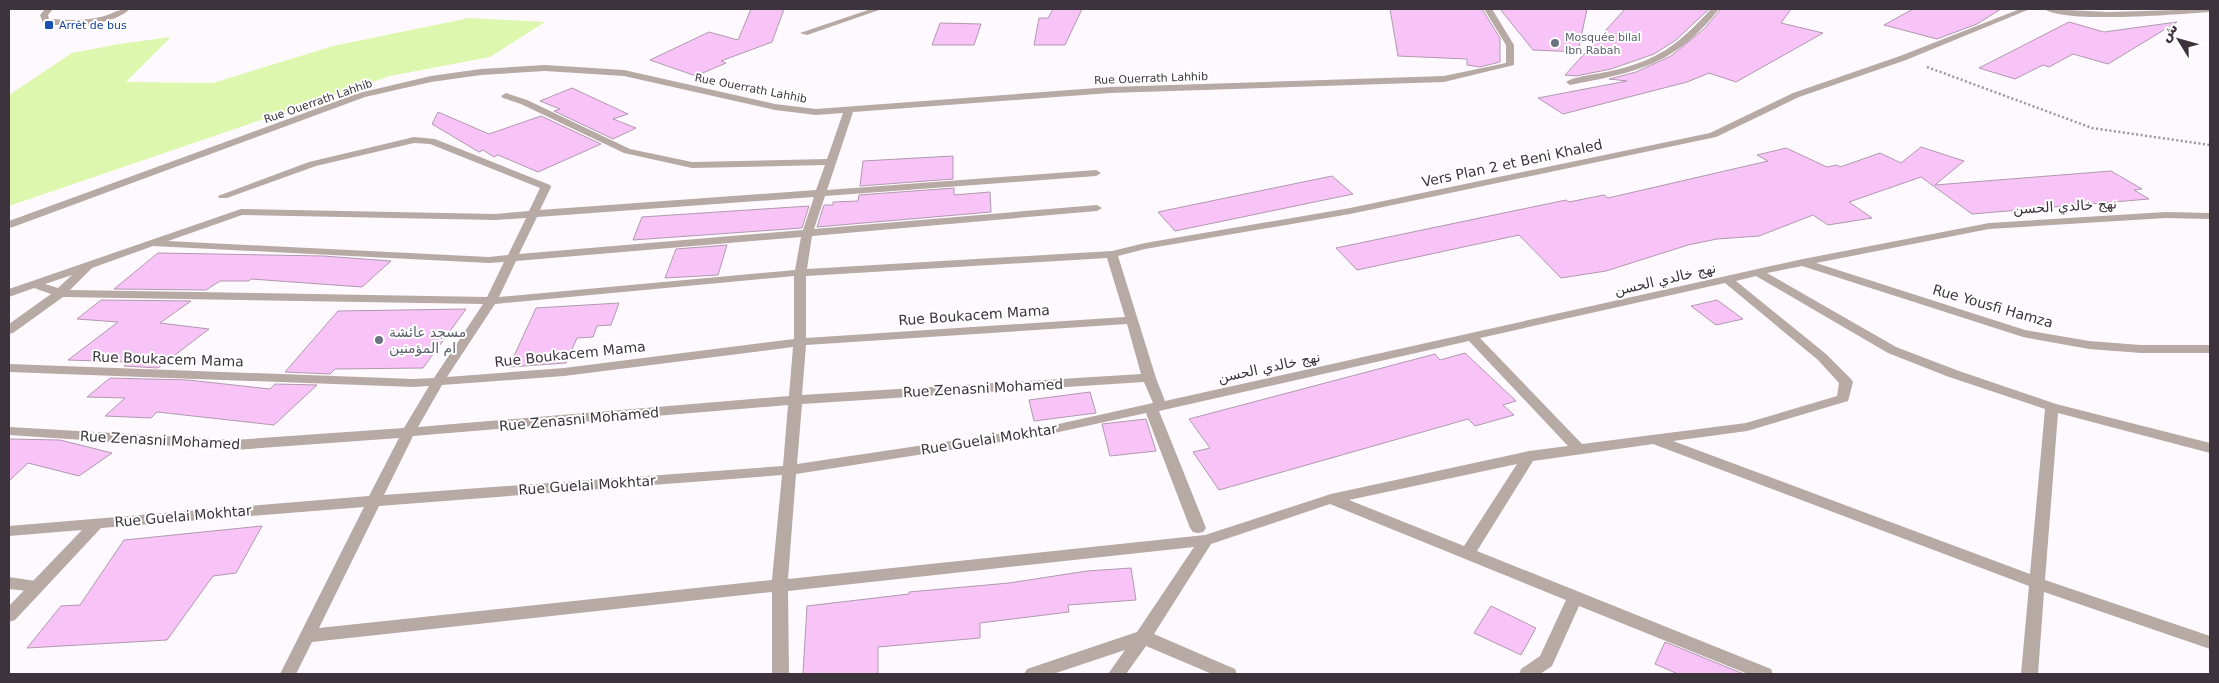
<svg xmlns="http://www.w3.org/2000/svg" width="2219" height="683" font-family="'DejaVu Sans','Noto Naskh Arabic',sans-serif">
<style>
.green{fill:#ddf8ae}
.building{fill:#f8c4f7;stroke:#b099af}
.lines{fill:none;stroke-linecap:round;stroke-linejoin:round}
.path{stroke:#9c959c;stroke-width:2.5;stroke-dasharray:2 2.5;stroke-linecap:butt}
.service{fill:#b7a9a3;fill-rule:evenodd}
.minor{fill:#b7a9a3;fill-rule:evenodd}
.transit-dot{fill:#1a4fb4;stroke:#fff;stroke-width:2}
.worship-dot{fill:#6b7280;stroke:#fff;stroke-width:2}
.labels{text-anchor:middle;stroke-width:4;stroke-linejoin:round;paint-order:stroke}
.far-transit-label{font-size:11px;fill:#164399;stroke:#fff;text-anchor:start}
.far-worship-label{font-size:11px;fill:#5b616d;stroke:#fff;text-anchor:start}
.far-street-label{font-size:11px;fill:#3c333d;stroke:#fff}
.street-label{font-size:14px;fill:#3c333d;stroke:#fff}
.worship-label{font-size:14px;fill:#5b616d;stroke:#fff;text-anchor:start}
</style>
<rect width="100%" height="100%" fill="#fef9fe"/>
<!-- green -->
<polygon class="green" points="469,18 545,22 490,57 390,76 9,206 9,95 72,53 119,44 171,37 126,82 213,83 333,46"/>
<!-- building -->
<g class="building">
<polygon points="751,9 784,9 772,42 721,61 726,63 696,76 650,60 709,32 738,40"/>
<polygon points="1053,9 1082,9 1065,45 1034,45 1039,18 1048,18"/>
<polygon points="1390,9 1482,9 1500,38 1500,62 1480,67 1467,65 1467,59 1398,56"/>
<polygon points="1500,9 1587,9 1578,52 1533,50"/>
<polygon points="1625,9 1709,9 1676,40 1654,54 1611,69 1576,76 1565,75"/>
<polygon points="1721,9 1791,9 1781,23 1823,33 1736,82 1709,73 1687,82 1563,114 1538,98 1627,81 1609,79 1636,72 1671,56 1704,29"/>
<polygon points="1913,9 2001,9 1977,24 1937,39 1884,25"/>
<polygon points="2069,22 2104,32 2177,22 2108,64 2073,54 2049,67 2043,65 2015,79 1979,68"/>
<polygon points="940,23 981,24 974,45 932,45"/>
<polygon points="572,88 628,114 613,119 636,128 613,139 554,111 560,109 540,101"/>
<polygon points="438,112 489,134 541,116 601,144 538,172 498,155 494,157 483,150 479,152 432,124"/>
<polygon points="1921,147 1964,161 1935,185 2111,171 2142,189 2134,190 2149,199 1972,214 1921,177 1849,202 1872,218 1828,225 1813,215 1759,236 1717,239 1688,245 1606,271 1561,278 1519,235 1357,270 1336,248 1566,200 1569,202 1604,195 1608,198 1768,161 1757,155 1786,148 1827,167 1837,165 1840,167 1880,153 1901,163"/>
<polygon points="953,156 953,179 860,186 863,161"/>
<polygon points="1332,176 1353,194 1175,231 1158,212"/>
<polygon points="954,188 954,195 990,192 991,212 817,227 824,205 833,205 833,202 858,201 859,195"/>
<polygon points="809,206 802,228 633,240 642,217"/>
<polygon points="727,245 718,275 665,278 676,249"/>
<polygon points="158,253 323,256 391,261 362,287 251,279 249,281 220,281 206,290 114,289"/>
<polygon points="101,300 191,301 160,323 209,329 158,368 124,366 128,362 68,360 118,322 77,319"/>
<polygon points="1717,300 1743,319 1716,325 1691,306"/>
<polygon points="619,303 611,325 597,326 593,337 577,338 566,363 509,367 536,308"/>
<polygon points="466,309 423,368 335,369 330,374 285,372 338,311"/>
<polygon points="1465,353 1516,401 1503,405 1514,415 1475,426 1468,419 1219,490 1193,452 1210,448 1189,419 1435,354 1440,360"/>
<polygon points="110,378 188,380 270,389 275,384 317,385 274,425 157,412 151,418 105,416 125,398 87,397"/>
<polygon points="1090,392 1096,413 1034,421 1029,400"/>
<polygon points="1146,419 1156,451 1110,456 1102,424"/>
<polygon points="9,439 60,440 112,453 79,476 28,463 9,481"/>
<polygon points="262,526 236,573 213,576 167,640 27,648 61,606 80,605 124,540"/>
<polygon points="1131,568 1136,600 1068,605 1069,612 980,623 980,638 878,647 878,674 803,674 807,606 909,594 909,592 1009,583 1087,571"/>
<polygon points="1491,606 1536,628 1521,655 1474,633"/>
<polygon points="1665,642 1744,674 1678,674 1655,664"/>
</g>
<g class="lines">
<!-- path -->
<polyline class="path" points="1927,67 2092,128 2210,145"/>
<!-- service -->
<g class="service">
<path d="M45,9H53L48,15L49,19C66,20 84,21 100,17C111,15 119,8 130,9C110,27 68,28 43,23L40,15Z"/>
<path d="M2044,9L2109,12L2210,9V12C2180,14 2065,24 2044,9Z"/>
<polygon points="9,577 42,582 44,586 42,590 36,592 9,589"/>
</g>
<!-- minor -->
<g class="minor">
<polygon points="871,9 882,9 807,35 800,33"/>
<path d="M1484,9H1492L1514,45V65L1444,82L1110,93L853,112L827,190L1096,170L1101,173L1096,176L825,196L814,229L1097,205L1102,208L1097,211L812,236L807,269L1112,251L1145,243L1350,208L1710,133L1793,93L1900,56L2020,9H2030L1906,60L1799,97L1716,137L1350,214L1145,249L1118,256L1156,378L1165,401L1803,259L1989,223L2166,212L2210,213V219L2166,218L1989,229L1816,263L2025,330L2089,341L2141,345H2210V353H2141L2089,349L2023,337L1802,266L1767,273L1896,347L1959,371L2056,404L2210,443V453L2058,413L2045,580L2210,636V649L2044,592L2038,674H2021L2029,586L1653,444L1533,461L1477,551L1771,669L1773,674H1748L1579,606L1552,666L1540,674H1519L1521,669L1540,656L1566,600L1330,504L1211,544L1154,634L1235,669L1237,674H1212L1146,646L1126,674H1108L1125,650L1053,674H1024L1027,669L1137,632L1194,547L788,591L789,674H772V592L312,642L296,674H280L364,507L101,528L15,620L9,622V606L82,530L9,536V526L369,496L399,438L234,450L9,435V427L234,440L404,428L429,386L414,387L9,372V364L414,379L434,378L483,304L63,297L13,333L9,334V324L51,294L34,288L9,297V289L241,209L495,214L529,211L540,188L430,144L414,143L316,166L227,198H219L218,196L309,162L414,137L435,139L550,185L551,187L540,210L816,190L825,165L692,168L624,153L521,104L503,98L501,96L506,93L527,100L630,149L692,162L827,159L843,113L816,115L775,110L624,76L545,71L481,75L431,82L365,97L13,227L9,228V221L359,93L431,76L481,69L545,65L624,70L775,104L816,109L1110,87L1444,76L1506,63V45ZM814,197L803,230L519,254L537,217ZM242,215L495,220L526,218L508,255L489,257L168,241ZM801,237L795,270L499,297L516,261ZM153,246L489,263L504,262L487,297L70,290L92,268ZM1107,258L1125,317L806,338V276ZM72,275L58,288L45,284ZM794,276V339L564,368L447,377L495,304ZM1756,276L1888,353L1949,377L2045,409L2030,574L1673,441L1747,431L1848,401L1853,382L1851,379L1826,354L1736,281ZM1725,283L1818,360L1839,383L1837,396L1746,423L1582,444L1480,338ZM1127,324L1141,374L802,395L806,345ZM1469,341L1568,446L1529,451L1331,494L1205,535L788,579L796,474L1045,435L1146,413L1190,528L1193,532L1198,533L1203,532L1206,528L1159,411ZM793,347L789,396L418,427L442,385L564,376ZM1144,382L1153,403L1045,427L797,464L802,404ZM788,405L783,466L384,495L413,436ZM1517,464L1464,546L1349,500ZM782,475L772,580L319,628L379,506Z"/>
<path d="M1711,9H1719C1675,65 1637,72 1570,85L1566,82C1574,76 1599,74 1611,71C1659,60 1678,45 1711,9Z"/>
</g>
</g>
<!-- markers -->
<rect class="transit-dot" x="44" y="20" width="10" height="10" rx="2.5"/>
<g class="worship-dot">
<circle cx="1555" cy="43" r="5"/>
<circle cx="379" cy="340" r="5"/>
</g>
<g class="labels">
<!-- far-transit labels -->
<g class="far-transit-label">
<text x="59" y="29">Arrêt de bus</text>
</g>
<!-- far-worship labels -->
<g class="far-worship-label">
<text x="1565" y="41">Mosquée bilal<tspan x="1565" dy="13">Ibn Rabah</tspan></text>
</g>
<!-- far-street labels -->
<g class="far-street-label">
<text transform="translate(1151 78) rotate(-2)" y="4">Rue Ouerrath Lahhib</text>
<text transform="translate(751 88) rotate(11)" y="4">Rue Ouerrath Lahhib</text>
<text transform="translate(318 101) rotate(-19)" y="4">Rue Ouerrath Lahhib</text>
</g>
<!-- street labels -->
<g class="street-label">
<text transform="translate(1512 163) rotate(-12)" y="5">Vers Plan 2 et Beni Khaled</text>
<text transform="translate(2065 206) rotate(-3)" y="5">نهج خالدي الحسن</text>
<text transform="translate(1665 279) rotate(-13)" y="5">نهج خالدي الحسن</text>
<text transform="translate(1993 306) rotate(16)" y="5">Rue Yousfi Hamza</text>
<text transform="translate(974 315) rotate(-4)" y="5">Rue Boukacem Mama</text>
<text transform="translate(570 354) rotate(-6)" y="5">Rue Boukacem Mama</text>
<text transform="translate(168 359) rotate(2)" y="5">Rue Boukacem Mama</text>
<text transform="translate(1269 367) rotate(-12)" y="5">نهج خالدي الحسن</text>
<text transform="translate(983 388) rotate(-3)" y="5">Rue Zenasni Mohamed</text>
<text transform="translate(579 419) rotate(-5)" y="5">Rue Zenasni Mohamed</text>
<text transform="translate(989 439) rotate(-9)" y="5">Rue Guelai Mokhtar</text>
<text transform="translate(160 440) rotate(3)" y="5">Rue Zenasni Mohamed</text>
<text transform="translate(587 485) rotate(-4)" y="5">Rue Guelai Mokhtar</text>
<text transform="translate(183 516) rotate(-5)" y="5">Rue Guelai Mokhtar</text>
</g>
<!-- worship labels -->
<g class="worship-label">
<text x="389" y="337">مسجد عائشة<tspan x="389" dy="16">ام المؤمنين</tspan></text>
</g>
</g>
<!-- border -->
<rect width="2219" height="683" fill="none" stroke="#3c333d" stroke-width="20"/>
<!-- north arrow -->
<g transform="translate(2179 40) rotate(307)" stroke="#ffffff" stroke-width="4" paint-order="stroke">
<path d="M0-4L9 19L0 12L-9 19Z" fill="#3c333d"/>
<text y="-8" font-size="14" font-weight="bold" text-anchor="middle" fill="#3c333d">ش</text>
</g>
</svg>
